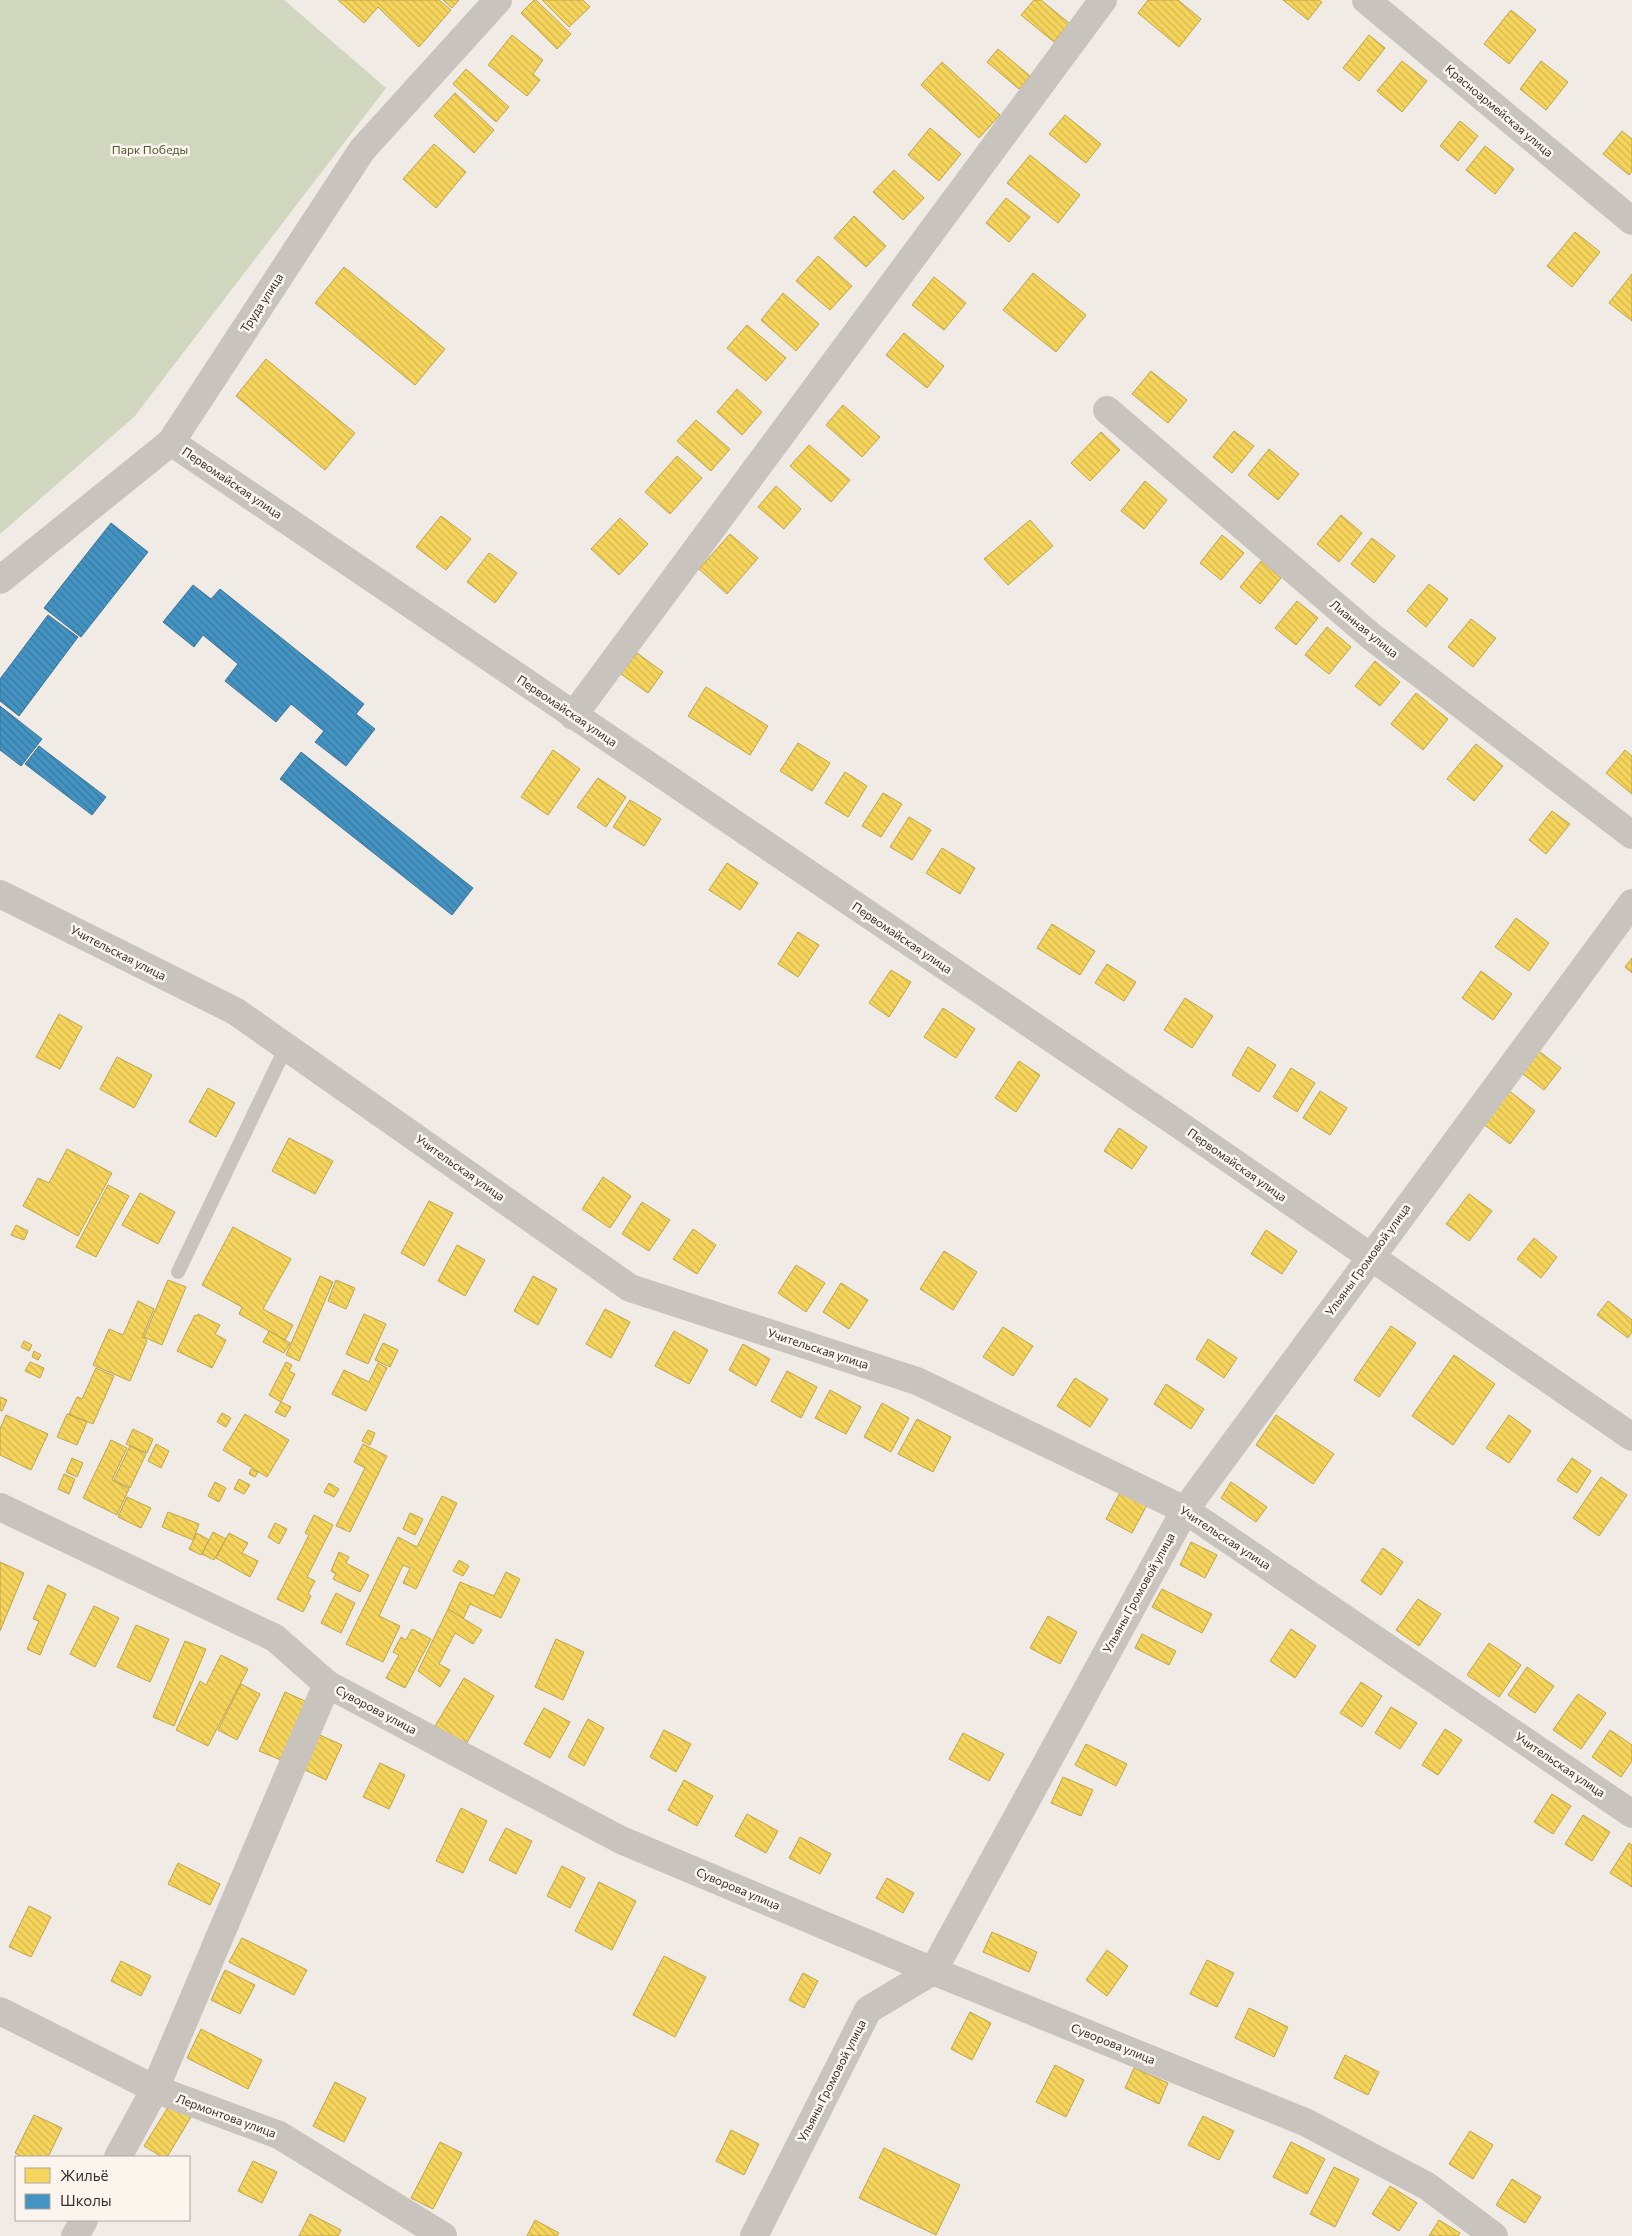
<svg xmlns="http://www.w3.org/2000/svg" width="1632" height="2236" font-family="Commissioner,sans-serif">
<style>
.park{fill:#d1d6bf}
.homes{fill:url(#homes-back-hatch);stroke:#bea44d}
.schools{fill:url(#schools-back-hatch);stroke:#417595}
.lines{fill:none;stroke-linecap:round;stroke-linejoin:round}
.service{stroke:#c9c3be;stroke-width:14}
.minor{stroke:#c9c3be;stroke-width:28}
.tertiary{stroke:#c9c3be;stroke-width:28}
.labels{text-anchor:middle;stroke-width:5;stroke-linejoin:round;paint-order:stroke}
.street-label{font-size:12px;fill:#3b302b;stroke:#fbf5ee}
.park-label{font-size:12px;fill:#4a5a2e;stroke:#fbf5ee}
</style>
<defs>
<pattern id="homes-back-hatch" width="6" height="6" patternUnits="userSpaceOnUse" patternTransform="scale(1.25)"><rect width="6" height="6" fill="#f6d55c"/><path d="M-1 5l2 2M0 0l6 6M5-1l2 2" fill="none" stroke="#d4b750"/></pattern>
<pattern id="schools-back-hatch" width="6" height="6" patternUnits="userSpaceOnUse" patternTransform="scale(1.25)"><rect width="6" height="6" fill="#4393c3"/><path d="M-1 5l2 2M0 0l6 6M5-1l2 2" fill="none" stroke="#39789f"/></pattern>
</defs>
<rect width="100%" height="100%" fill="#f0ebe5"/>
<!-- park -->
<polygon class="park" points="0,0 284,0 386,88 134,417 0,534"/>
<!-- homes -->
<g class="homes">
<polygon points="338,0 439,0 451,10 419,47 378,7 364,23"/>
<polygon points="443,0 459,0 452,8"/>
<polygon points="534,0 536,0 571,34 557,49 521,13"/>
<polygon points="542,0 583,0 590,7 569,27"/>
<polygon points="1034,0 1041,0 1069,23 1054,42 1021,15"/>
<polygon points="1148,0 1178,0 1201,19 1179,47 1138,13"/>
<polygon points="1283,0 1319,0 1322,2 1308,20"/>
<polygon points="1511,10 1536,30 1509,64 1484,44"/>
<polygon points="512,35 543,60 533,74 540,80 527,96 488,65"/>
<polygon points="1369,35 1385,48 1359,81 1343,68"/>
<polygon points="998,49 1030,76 1019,89 987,62"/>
<polygon points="1402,61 1427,81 1402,112 1377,91"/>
<polygon points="1541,61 1568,82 1546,110 1520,89"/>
<polygon points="942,62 1000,115 979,138 921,85"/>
<polygon points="466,69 509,107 496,122 453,84"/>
<polygon points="455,93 494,130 474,153 434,116"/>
<polygon points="1065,115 1101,144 1086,163 1049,134"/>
<polygon points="1460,121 1478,136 1458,161 1440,146"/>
<polygon points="930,128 961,154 939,181 908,155"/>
<polygon points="1622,131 1632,139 1632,171 1629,175 1603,154"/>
<polygon points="434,144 466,172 436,208 403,179"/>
<polygon points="1485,146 1514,169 1495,194 1466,170"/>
<polygon points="1030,155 1080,195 1058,223 1007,183"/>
<polygon points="894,170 924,198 903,220 873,192"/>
<polygon points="1006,198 1030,217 1009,242 986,223"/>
<polygon points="854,216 886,246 866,267 834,238"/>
<polygon points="1575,232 1600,252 1572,287 1547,266"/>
<polygon points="818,256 852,286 830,310 796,281"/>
<polygon points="344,267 445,349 415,385 315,303"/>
<polygon points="1033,273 1086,315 1056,352 1003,310"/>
<polygon points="1632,274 1632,321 1609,303"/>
<polygon points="934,277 966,303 944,330 912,305"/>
<polygon points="783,293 819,324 796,351 761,320"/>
<polygon points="747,325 786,358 766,381 727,348"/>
<polygon points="904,333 944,366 927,388 886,355"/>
<polygon points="266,359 355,433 325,470 236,396"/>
<polygon points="1151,371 1187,400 1168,423 1132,394"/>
<polygon points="737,389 762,412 742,435 717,412"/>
<polygon points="843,405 880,437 862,457 826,425"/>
<polygon points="696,420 730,449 711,471 677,441"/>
<polygon points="1234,431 1254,446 1232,473 1213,457"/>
<polygon points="1101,432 1120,450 1090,481 1071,463"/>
<polygon points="809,445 850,480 831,502 790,466"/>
<polygon points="1269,449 1299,474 1278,500 1248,475"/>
<polygon points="677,456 702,478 670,514 645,492"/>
<polygon points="1145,481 1167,500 1144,529 1121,511"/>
<polygon points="776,486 801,509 784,529 758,507"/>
<polygon points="1341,515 1362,533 1339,562 1317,544"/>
<polygon points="441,516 471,539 446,570 416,547"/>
<polygon points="620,518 648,544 619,575 591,549"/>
<polygon points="1030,520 1053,546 1008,585 984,559"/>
<polygon points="730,534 758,558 727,594 699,569"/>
<polygon points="1222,535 1244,553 1221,580 1200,563"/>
<polygon points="1372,538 1395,556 1374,583 1351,564"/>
<polygon points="489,553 517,573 495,603 467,582"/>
<polygon points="1261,561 1281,578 1260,604 1240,587"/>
<polygon points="1429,584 1448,599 1426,627 1407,611"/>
<polygon points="1297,601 1318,618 1296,645 1275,628"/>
<polygon points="1471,619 1496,638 1473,667 1448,647"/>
<polygon points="1327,627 1351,647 1329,674 1305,655"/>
<polygon points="637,653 663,672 648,693 621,674"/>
<polygon points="1375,661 1400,682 1380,706 1355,686"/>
<polygon points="706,687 768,726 750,755 688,716"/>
<polygon points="1416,693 1448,719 1423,750 1391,724"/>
<polygon points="798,743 830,763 812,791 780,771"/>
<polygon points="1476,744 1503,766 1474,801 1447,779"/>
<polygon points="553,750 580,769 548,815 521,797"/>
<polygon points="1625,750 1632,756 1632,794 1606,773"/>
<polygon points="845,772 867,786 848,817 825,803"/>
<polygon points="598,778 626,797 606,827 577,807"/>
<polygon points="883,793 902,804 881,837 862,826"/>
<polygon points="630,800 661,819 644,846 613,827"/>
<polygon points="1552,811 1570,824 1546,854 1529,840"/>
<polygon points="909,817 931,830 912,860 890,847"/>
<polygon points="942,848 975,868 960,894 926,873"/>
<polygon points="727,863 758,883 740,910 709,890"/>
<polygon points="1516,918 1549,943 1529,971 1495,947"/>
<polygon points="1052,924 1095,951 1080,975 1037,948"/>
<polygon points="798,932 819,945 798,977 778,964"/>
<polygon points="1632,958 1632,973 1625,967"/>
<polygon points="1107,964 1136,982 1124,1001 1095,983"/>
<polygon points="891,970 911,982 889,1017 869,1003"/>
<polygon points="1481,971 1512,994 1493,1020 1462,998"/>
<polygon points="1185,998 1213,1016 1192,1048 1164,1030"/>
<polygon points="943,1008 975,1029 956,1058 924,1037"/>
<polygon points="59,1014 82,1027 60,1069 36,1057"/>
<polygon points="1248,1047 1276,1065 1259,1092 1232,1075"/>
<polygon points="1536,1049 1561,1068 1544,1090 1519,1071"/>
<polygon points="117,1057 152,1075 134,1108 100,1089"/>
<polygon points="1019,1061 1040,1075 1016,1112 995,1098"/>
<polygon points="1291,1068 1315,1083 1297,1112 1273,1097"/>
<polygon points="208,1088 235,1103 216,1137 189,1122"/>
<polygon points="1508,1090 1535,1111 1510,1144 1482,1123"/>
<polygon points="1320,1091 1347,1108 1330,1135 1303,1118"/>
<polygon points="1119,1128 1147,1147 1132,1169 1104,1151"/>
<polygon points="289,1138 333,1161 315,1194 272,1171"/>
<polygon points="67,1149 112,1173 78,1236 23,1206 38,1178 49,1183"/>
<polygon points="603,1177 631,1196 610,1228 582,1209"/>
<polygon points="108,1185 129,1196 96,1257 76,1247"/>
<polygon points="140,1193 175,1212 158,1244 122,1225"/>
<polygon points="1469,1194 1492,1211 1469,1241 1446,1224"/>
<polygon points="429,1201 453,1213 424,1266 401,1253"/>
<polygon points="642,1202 670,1220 649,1251 622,1234"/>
<polygon points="16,1225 28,1231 24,1240 11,1235"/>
<polygon points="233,1227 291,1259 263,1309 293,1325 285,1340 239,1314 242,1307 202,1285"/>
<polygon points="693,1229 716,1245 697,1274 673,1259"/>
<polygon points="1266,1230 1297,1251 1282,1274 1251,1254"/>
<polygon points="1534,1238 1557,1257 1541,1278 1517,1259"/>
<polygon points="457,1245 485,1260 465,1296 438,1281"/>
<polygon points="944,1251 977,1272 953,1310 920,1289"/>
<polygon points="796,1265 825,1283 806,1312 778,1293"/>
<polygon points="320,1276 333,1282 299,1361 286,1355"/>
<polygon points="533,1276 557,1289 538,1325 514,1311"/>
<polygon points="168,1280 186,1287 162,1345 144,1337"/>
<polygon points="336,1280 355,1288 346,1309 328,1301"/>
<polygon points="841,1283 868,1300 849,1329 823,1312"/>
<polygon points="138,1301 154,1309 142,1338 144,1337 147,1341 130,1381 93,1365 109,1329 123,1335"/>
<polygon points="1608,1301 1632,1320 1632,1332 1628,1338 1597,1315"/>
<polygon points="605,1309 630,1322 611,1358 586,1344"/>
<polygon points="198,1314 220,1325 215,1334 226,1340 212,1368 177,1351 195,1315 197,1316"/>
<polygon points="364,1314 386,1324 368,1364 346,1354"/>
<polygon points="1391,1326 1416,1343 1379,1397 1354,1380"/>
<polygon points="1003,1327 1033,1346 1013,1376 983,1357"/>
<polygon points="269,1331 290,1343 284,1353 263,1342"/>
<polygon points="674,1331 708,1350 689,1384 655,1366"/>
<polygon points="1208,1339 1237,1358 1224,1378 1196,1359"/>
<polygon points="24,1341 32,1345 29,1351 21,1347"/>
<polygon points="383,1343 398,1350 390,1367 375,1360"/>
<polygon points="743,1344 770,1359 756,1386 729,1370"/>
<polygon points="34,1351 41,1355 38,1360 32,1357"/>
<polygon points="1454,1355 1495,1384 1453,1445 1412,1416"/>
<polygon points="30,1362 44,1368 40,1378 25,1371"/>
<polygon points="286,1362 292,1365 289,1371 295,1374 281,1402 269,1395"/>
<polygon points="378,1363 387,1368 366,1411 332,1394 344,1370 369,1382"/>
<polygon points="96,1368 114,1376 93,1424 69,1414 77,1397 82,1399"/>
<polygon points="787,1371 817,1387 801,1418 771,1401"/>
<polygon points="1075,1378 1108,1399 1090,1427 1057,1406"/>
<polygon points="1166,1384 1204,1409 1191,1429 1154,1404"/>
<polygon points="830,1390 861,1407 846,1434 815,1418"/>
<polygon points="0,1397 7,1400 2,1411 0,1410"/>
<polygon points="281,1402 291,1407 285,1417 275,1412"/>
<polygon points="882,1403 909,1418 891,1452 864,1437"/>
<polygon points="222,1413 231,1418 226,1427 217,1422"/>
<polygon points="67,1414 87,1422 77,1445 57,1437"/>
<polygon points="245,1414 289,1440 267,1477 223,1450"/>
<polygon points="6,1415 48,1434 31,1470 0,1455 0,1429"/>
<polygon points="1276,1415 1334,1454 1313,1484 1256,1445"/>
<polygon points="1509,1415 1531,1431 1509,1463 1486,1448"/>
<polygon points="917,1419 951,1437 933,1472 898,1454"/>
<polygon points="133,1429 153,1439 147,1453 126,1444"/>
<polygon points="368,1430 375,1433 370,1445 362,1441"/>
<polygon points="111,1440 127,1448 112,1480 129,1489 117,1515 83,1498"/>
<polygon points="156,1444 169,1451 161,1468 148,1461"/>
<polygon points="363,1444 387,1456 350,1532 336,1526 365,1468 354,1462"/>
<polygon points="130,1446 146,1454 130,1488 114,1480"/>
<polygon points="72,1458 83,1463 77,1477 66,1472"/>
<polygon points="1572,1458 1591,1471 1577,1493 1557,1480"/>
<polygon points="251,1469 258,1472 255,1477 249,1474"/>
<polygon points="64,1474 75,1479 69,1494 58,1489"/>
<polygon points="1601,1477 1627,1495 1599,1536 1573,1518"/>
<polygon points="239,1479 250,1485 244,1494 234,1489"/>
<polygon points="215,1482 226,1488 219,1502 208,1496"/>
<polygon points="1231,1482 1267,1507 1256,1522 1221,1498"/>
<polygon points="329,1483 339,1489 334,1497 324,1492"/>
<polygon points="1122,1489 1148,1503 1132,1533 1106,1519"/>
<polygon points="442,1496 457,1503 416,1589 403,1583 410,1568 403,1565 379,1616 400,1626 383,1662 346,1644 398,1537 417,1547"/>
<polygon points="127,1497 151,1508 141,1528 118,1517"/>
<polygon points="168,1512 199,1524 193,1540 162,1527"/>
<polygon points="410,1513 423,1519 415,1535 403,1529"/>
<polygon points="314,1515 333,1525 307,1577 315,1581 308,1594 311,1596 303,1612 277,1599 309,1535 305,1533"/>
<polygon points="275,1523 287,1529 279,1544 268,1537"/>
<polygon points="213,1532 226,1539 214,1560 202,1554"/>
<polygon points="197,1533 209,1540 201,1555 189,1549"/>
<polygon points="229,1533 248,1543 242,1553 258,1561 250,1577 216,1558"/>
<polygon points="1191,1542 1217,1555 1205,1578 1180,1565"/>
<polygon points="1383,1548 1403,1562 1381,1595 1361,1581"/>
<polygon points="339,1552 349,1557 346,1563 369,1575 360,1592 333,1579 336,1574 331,1571"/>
<polygon points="459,1560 469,1566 463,1576 453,1571"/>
<polygon points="0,1562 24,1573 0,1631"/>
<polygon points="506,1572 520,1579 501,1618 470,1604 463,1619 448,1609 460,1582 494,1596"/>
<polygon points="48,1585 66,1594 40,1655 27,1649 39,1621 33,1619"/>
<polygon points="1162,1589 1212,1614 1202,1633 1152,1607"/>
<polygon points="336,1593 355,1603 341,1633 321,1623"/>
<polygon points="1418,1599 1441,1614 1419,1646 1396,1630"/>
<polygon points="94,1606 119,1618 95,1667 70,1654"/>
<polygon points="448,1609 482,1630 473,1644 455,1633 439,1664 450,1670 440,1687 418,1671"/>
<polygon points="1048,1616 1077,1632 1060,1664 1030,1648"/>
<polygon points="136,1625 169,1639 150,1682 117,1667"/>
<polygon points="412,1629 431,1639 405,1688 386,1678 399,1655 393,1652 401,1637 406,1640"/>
<polygon points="1291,1629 1316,1646 1295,1678 1270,1661"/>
<polygon points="1142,1634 1176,1651 1169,1665 1135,1648"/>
<polygon points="556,1639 584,1652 563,1700 535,1687"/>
<polygon points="185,1641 206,1649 174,1726 153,1717"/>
<polygon points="1489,1643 1521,1665 1499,1697 1467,1675"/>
<polygon points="221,1655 248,1669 208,1746 176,1730 200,1681 206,1685"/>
<polygon points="1527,1667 1554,1686 1535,1713 1508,1695"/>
<polygon points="464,1678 494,1696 466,1744 435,1726"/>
<polygon points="1361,1682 1382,1696 1362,1727 1340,1713"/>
<polygon points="241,1684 260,1694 237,1740 218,1730"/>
<polygon points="285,1692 307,1702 281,1760 259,1751"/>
<polygon points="1578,1694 1606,1713 1581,1749 1553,1730"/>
<polygon points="1391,1707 1417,1723 1400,1749 1375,1733"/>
<polygon points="544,1708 570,1722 550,1758 524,1744"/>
<polygon points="588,1719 604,1728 584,1766 568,1757"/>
<polygon points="1445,1729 1462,1740 1438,1775 1422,1765"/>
<polygon points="664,1730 691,1744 676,1772 650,1757"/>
<polygon points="1610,1730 1632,1745 1632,1761 1621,1777 1592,1757"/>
<polygon points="313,1732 342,1745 326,1780 297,1766"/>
<polygon points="963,1733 1004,1754 989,1781 949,1759"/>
<polygon points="1086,1744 1127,1764 1116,1786 1075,1765"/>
<polygon points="380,1763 405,1775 389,1809 363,1797"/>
<polygon points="1063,1777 1093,1790 1081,1816 1051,1803"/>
<polygon points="684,1780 713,1796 697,1826 668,1810"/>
<polygon points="1552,1794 1571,1806 1553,1834 1534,1822"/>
<polygon points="461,1808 487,1821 463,1873 436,1861"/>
<polygon points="747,1814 778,1831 766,1853 735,1836"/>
<polygon points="1583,1815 1610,1832 1592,1861 1565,1844"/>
<polygon points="506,1828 532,1841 516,1874 489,1860"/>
<polygon points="800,1837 831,1854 820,1874 789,1858"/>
<polygon points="1629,1843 1632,1845 1632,1887 1610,1873"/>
<polygon points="178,1863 220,1884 210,1905 168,1884"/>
<polygon points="562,1866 585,1878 570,1908 547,1896"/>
<polygon points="887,1878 914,1893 903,1913 876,1898"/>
<polygon points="599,1882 636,1901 612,1950 575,1931"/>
<polygon points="29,1906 51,1917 31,1957 9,1947"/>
<polygon points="992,1932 1037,1952 1029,1972 983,1952"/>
<polygon points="242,1938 307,1970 294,1995 229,1962"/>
<polygon points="1107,1950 1128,1966 1107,1996 1086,1980"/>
<polygon points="664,1956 706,1977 675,2037 633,2015"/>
<polygon points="1207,1960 1234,1973 1217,2007 1190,1994"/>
<polygon points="121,1961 151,1976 141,1996 111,1981"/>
<polygon points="225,1970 255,1985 240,2014 211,2000"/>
<polygon points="803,1973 818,1981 804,2008 789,2000"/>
<polygon points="1249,2008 1288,2027 1274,2057 1235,2038"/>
<polygon points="970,2012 991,2023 972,2060 951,2049"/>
<polygon points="201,2029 262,2060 248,2089 187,2058"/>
<polygon points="1345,2055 1379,2072 1368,2095 1334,2078"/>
<polygon points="1055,2065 1084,2080 1066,2117 1036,2102"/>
<polygon points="1134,2068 1168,2083 1159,2104 1125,2088"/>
<polygon points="335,2082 366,2098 344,2142 313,2126"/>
<polygon points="170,2104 191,2117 167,2157 162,2157 144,2146"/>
<polygon points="34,2115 62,2128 48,2157 23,2157 15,2153"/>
<polygon points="1203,2116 1234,2131 1219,2160 1188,2145"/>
<polygon points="731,2130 759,2144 744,2175 716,2161"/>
<polygon points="1470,2131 1493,2145 1473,2179 1449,2164"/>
<polygon points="440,2142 462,2153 433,2209 411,2198"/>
<polygon points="1291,2142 1325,2159 1307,2194 1273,2177"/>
<polygon points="884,2148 960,2185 936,2235 859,2198"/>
<polygon points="253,2161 277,2172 262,2203 238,2191"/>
<polygon points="1334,2167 1359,2179 1335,2227 1310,2214"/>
<polygon points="1512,2179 1541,2197 1525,2223 1496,2205"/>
<polygon points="1390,2186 1417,2203 1399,2231 1372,2214"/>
<polygon points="310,2214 341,2230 338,2236 299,2236"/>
<polygon points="535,2220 559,2233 557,2236 527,2236"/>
<polygon points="1439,2220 1460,2233 1458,2236 1429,2236"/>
</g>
<!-- schools -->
<g class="schools">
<polygon points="111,523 148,552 81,637 44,608"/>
<polygon points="193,585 211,599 220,589 364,704 356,714 375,729 346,766 315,742 324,731 291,704 276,722 225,681 238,664 203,635 194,647 163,622"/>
<polygon points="48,615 78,637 19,716 0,701 0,679"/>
<polygon points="0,706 42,739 21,766 0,750"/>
<polygon points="39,746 106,797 92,815 25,764"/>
<polygon points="301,752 473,888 452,915 280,779"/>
</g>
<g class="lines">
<!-- service -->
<polyline class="service" points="178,1272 286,1047"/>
<!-- minor -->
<g class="minor">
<polyline points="1366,0 1632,221"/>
<polyline points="1107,410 1372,637 1632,835"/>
<polyline points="0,580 171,442 362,150 498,0"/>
<polyline points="573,716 1103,0"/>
<polyline points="0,894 235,1011 630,1288 917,1381 1185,1510 1632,1814"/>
<polyline points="0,1507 275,1638 327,1684 621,1840 933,1971 1305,2122 1427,2186 1494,2236"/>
<polyline points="0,2011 155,2089 279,2135 443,2236"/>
<polyline points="118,2157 155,2089 327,1684"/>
<polyline points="75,2236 84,2220"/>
<polyline points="754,2236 868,2010 933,1971 1185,1510 1632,903"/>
</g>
<!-- tertiary -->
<polyline class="tertiary" points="171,442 1181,1126 1632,1437"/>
</g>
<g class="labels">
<!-- street labels -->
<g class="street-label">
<text transform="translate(1499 111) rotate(40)" y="4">Красноармейская улица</text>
<text transform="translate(262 303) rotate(-57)" y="4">Труда улица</text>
<text transform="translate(232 483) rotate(34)" y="4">Первомайская улица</text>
<text transform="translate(1364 629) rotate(39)" y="4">Лианная улица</text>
<text transform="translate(567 711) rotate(34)" y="4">Первомайская улица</text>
<text transform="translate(902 938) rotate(34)" y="4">Первомайская улица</text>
<text transform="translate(118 953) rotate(27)" y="4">Учительская улица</text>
<text transform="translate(1237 1165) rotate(35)" y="4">Первомайская улица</text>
<text transform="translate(460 1168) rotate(35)" y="4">Учительская улица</text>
<text transform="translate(1368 1260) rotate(-54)" y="4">Ульяны Громовой улица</text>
<text transform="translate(818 1349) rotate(18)" y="4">Учительская улица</text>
<text transform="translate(1225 1538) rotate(33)" y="4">Учительская улица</text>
<text transform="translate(1139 1593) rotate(-61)" y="4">Ульяны Громовой улица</text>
<text transform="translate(376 1710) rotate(28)" y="4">Суворова улица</text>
<text transform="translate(1560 1765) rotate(34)" y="4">Учительская улица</text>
<text transform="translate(738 1889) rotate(23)" y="4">Суворова улица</text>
<text transform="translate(1113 2044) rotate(22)" y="4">Суворова улица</text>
<text transform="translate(832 2081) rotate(-63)" y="4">Ульяны Громовой улица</text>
<text transform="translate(226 2116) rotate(20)" y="4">Лермонтова улица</text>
</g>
<!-- park labels -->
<g class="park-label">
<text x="150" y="154">Парк Победы</text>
</g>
</g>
<!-- legend -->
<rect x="15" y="2156" width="175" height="65" fill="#fbf5ee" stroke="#aea6a0"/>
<rect x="25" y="2168" width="25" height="15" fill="#f6d55c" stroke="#aea6a0"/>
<text x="60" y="2181" font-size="15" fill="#3b302b">Жильё</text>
<rect x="25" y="2194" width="25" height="15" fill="#4393c3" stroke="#aea6a0"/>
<text x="60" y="2206" font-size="15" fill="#3b302b">Школы</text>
</svg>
